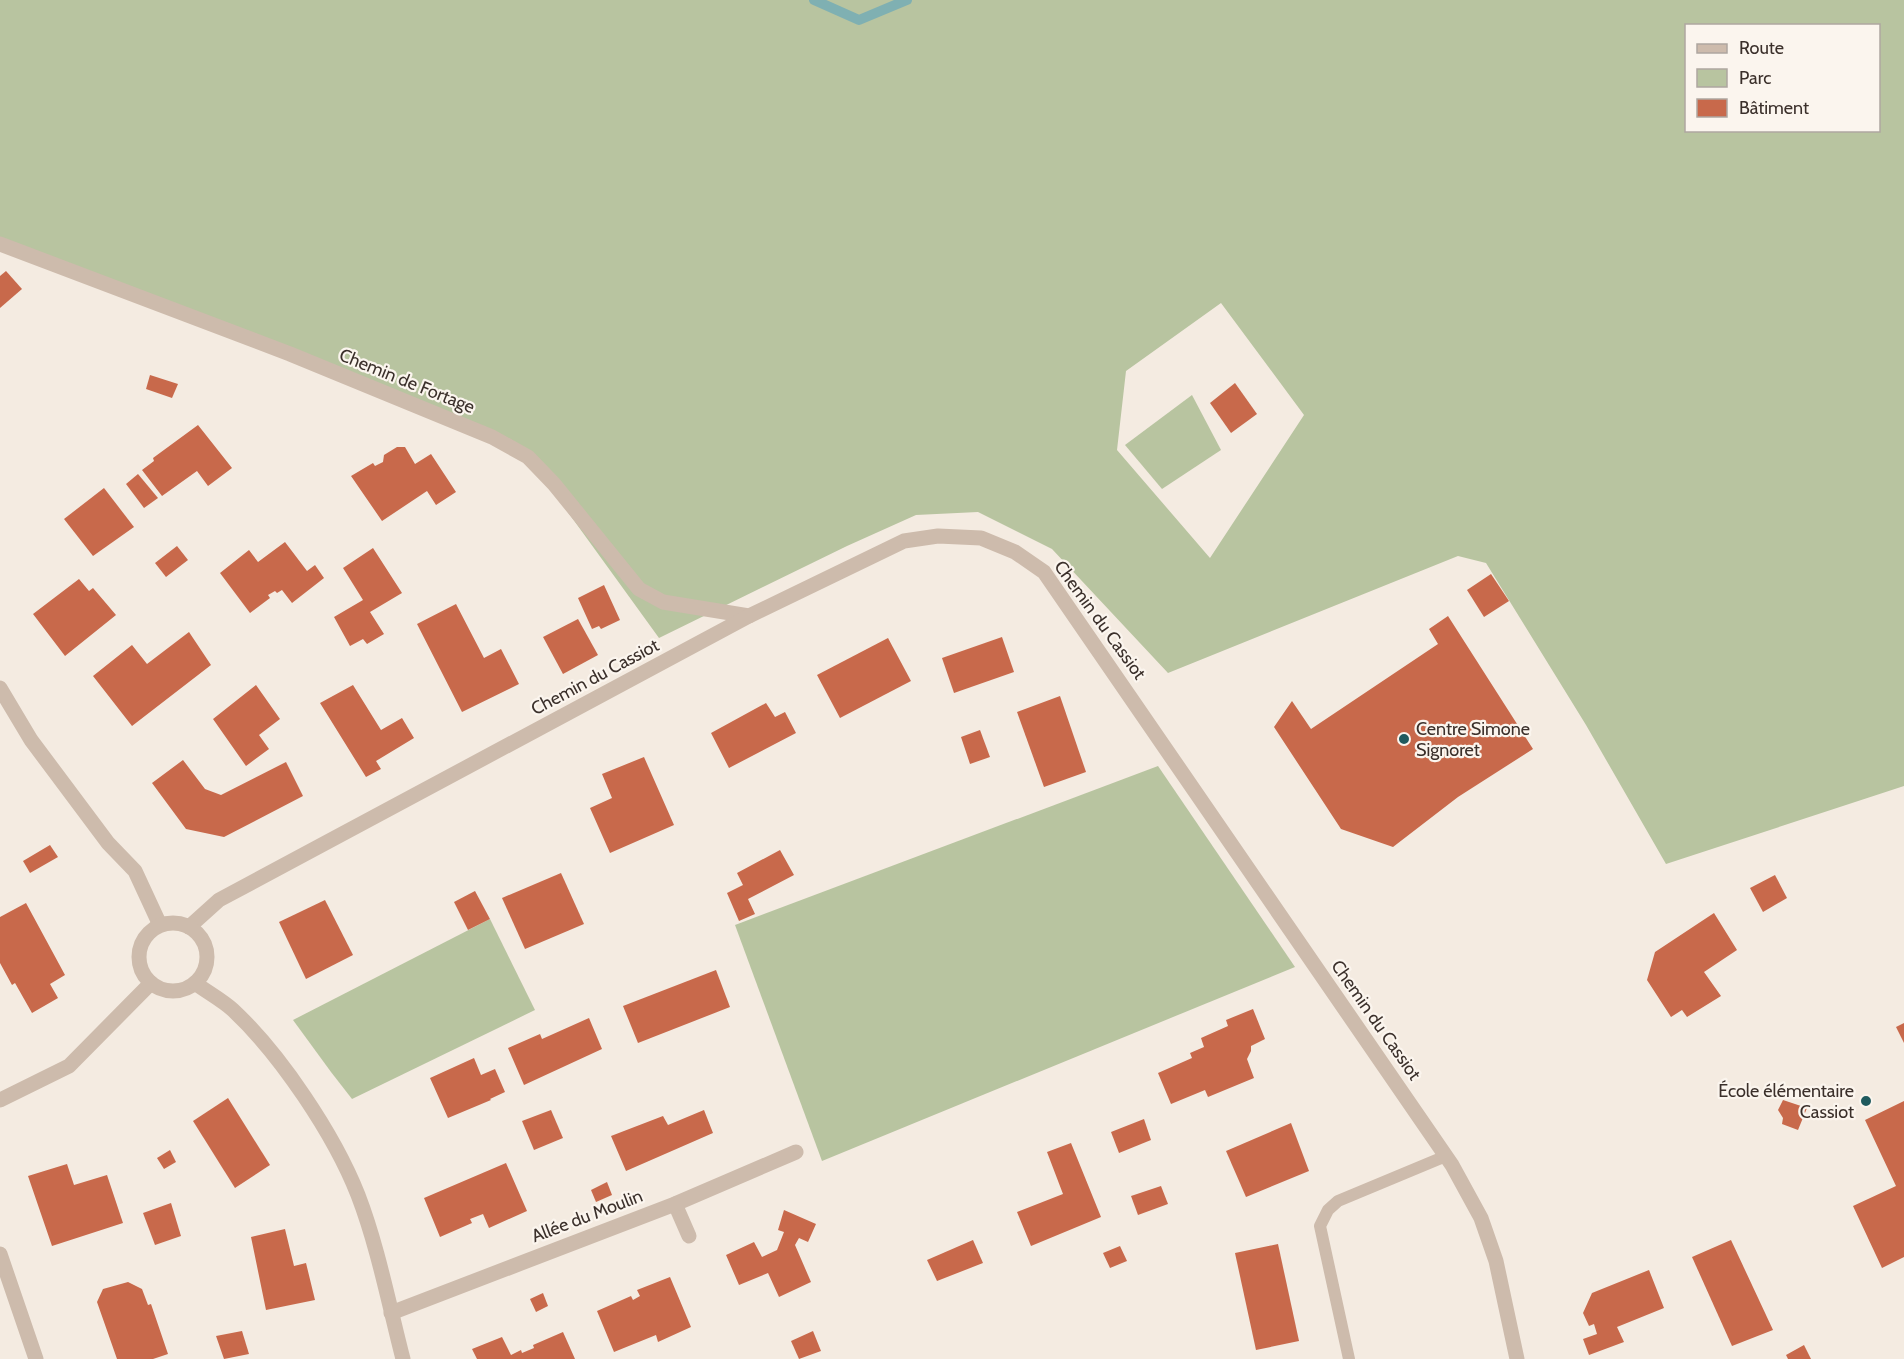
<svg xmlns="http://www.w3.org/2000/svg" width="1904" height="1359" font-family="Cabin,sans-serif">
<style>
.green{fill:#b8c4a0;fill-rule:evenodd}
.lines{fill:none;stroke-linecap:round;stroke-linejoin:round}
.stream{stroke:#7fb0b2;stroke-width:10}
.building{fill:#c8694b}
.service{stroke:#cdbbac;stroke-width:12}
.minor{stroke:#cdbbac;stroke-width:15}
.tertiary{stroke:#cdbbac;stroke-width:15}
.poi-dot{fill:#1f5a5e;stroke:#fbf5ee;stroke-width:2}
.labels{text-anchor:middle;stroke-width:4.5;stroke-linejoin:round;paint-order:stroke}
.street-label{font-size:18px;fill:#3b302b;stroke:#fbf5ee}
.poi-label{font-size:18px;fill:#3b302b;stroke:#fbf5ee;text-anchor:start}
</style>
<rect width="100%" height="100%" fill="#f4ebe1"/>
<!-- green -->
<g class="green">
<path d="M0,0H1904V786L1666,864L1586,725L1486,563L1458,556L1168,673L1052,549L978,512L916,515L847,546L659,638L528,457L0,244ZM1686,26H1878V130H1686ZM1221,303L1304,415L1210,558L1117,450L1126,371Z"/>
<polygon points="1192,395 1221,450 1162,489 1125,445"/>
<polygon points="1158,766 1295,967 822,1161 735,925"/>
<polygon points="490,919 535,1010 352,1099 331,1072 293,1020"/>
</g>
<g class="lines">
<!-- stream -->
<polyline class="stream" points="814,0 859,20 907,0"/>
</g>
<!-- building -->
<g class="building">
<polygon points="6,271 22,289 0,308 0,276"/>
<polygon points="150,375 178,384 172,398 146,389"/>
<polygon points="1235,383 1257,414 1231,433 1210,403"/>
<polygon points="198,425 232,468 208,486 197,471 162,496 142,470 154,461 153,458"/>
<polygon points="397,447 405,447 415,464 431,454 456,492 436,505 427,491 382,521 351,476 373,463 375,466 383,462 384,455"/>
<polygon points="138,474 158,498 144,508 126,484"/>
<polygon points="104,488 134,527 93,556 64,519"/>
<polygon points="285,542 307,571 315,565 324,578 292,603 282,590 277,593 275,591 268,595 270,598 250,613 220,573 249,550 258,562"/>
<polygon points="177,546 188,560 166,577 155,563"/>
<polygon points="373,548 402,593 370,612 384,634 367,644 363,639 350,646 334,617 363,600 343,568"/>
<polygon points="1491,574 1509,601 1484,617 1467,590"/>
<polygon points="79,579 89,591 93,588 116,615 65,656 33,614"/>
<polygon points="604,585 620,620 601,629 599,626 592,629 578,598"/>
<polygon points="456,604 484,658 501,649 519,684 462,712 417,624"/>
<polygon points="1448,616 1533,749 1458,797 1393,847 1341,829 1274,727 1292,701 1311,729 1438,644 1429,629"/>
<polygon points="578,619 598,655 563,674 543,637"/>
<polygon points="189,632 211,665 132,726 93,676 132,645 147,664"/>
<polygon points="1002,637 1014,672 954,693 942,658"/>
<polygon points="888,638 911,681 840,718 817,675"/>
<polygon points="256,685 280,719 259,735 269,749 246,766 213,719"/>
<polygon points="353,685 381,730 402,718 414,738 376,761 381,769 366,777 320,703"/>
<polygon points="1060,696 1086,772 1044,787 1017,712"/>
<polygon points="766,703 775,717 785,712 796,733 729,768 711,733"/>
<polygon points="980,730 990,757 970,764 961,737"/>
<polygon points="644,757 674,825 610,853 590,808 612,798 602,774"/>
<polygon points="183,760 205,789 221,795 286,762 303,796 224,837 186,829 152,783"/>
<polygon points="50,845 58,857 30,873 23,861"/>
<polygon points="780,850 794,875 748,899 755,914 739,921 727,893 743,885 737,873"/>
<polygon points="561,873 584,924 525,949 502,898"/>
<polygon points="1775,875 1787,898 1763,912 1750,888"/>
<polygon points="475,891 490,919 468,930 454,902"/>
<polygon points="325,900 353,955 306,979 279,922"/>
<polygon points="26,903 65,975 50,984 58,998 32,1013 15,983 12,985 0,963 0,917"/>
<polygon points="1714,913 1737,950 1704,972 1721,996 1687,1017 1682,1010 1671,1017 1647,980 1655,952"/>
<polygon points="716,970 730,1007 638,1043 623,1006"/>
<polygon points="1253,1009 1265,1039 1251,1046 1251,1051 1247,1059 1254,1078 1208,1097 1205,1090 1171,1104 1158,1073 1192,1058 1190,1053 1204,1047 1201,1038 1228,1026 1226,1020"/>
<polygon points="589,1018 602,1049 524,1085 508,1048 540,1034 542,1039"/>
<polygon points="1904,1023 1904,1043 1896,1027"/>
<polygon points="474,1058 481,1075 495,1069 505,1092 490,1099 491,1100 448,1118 430,1078"/>
<polygon points="228,1098 270,1165 235,1188 193,1121"/>
<polygon points="1783,1100 1807,1108 1798,1130 1782,1124 1783,1118 1778,1110"/>
<polygon points="1904,1101 1904,1257 1882,1268 1853,1206 1896,1186 1865,1120"/>
<polygon points="551,1110 563,1138 534,1150 522,1121"/>
<polygon points="704,1110 713,1133 626,1171 611,1136 663,1116 668,1125"/>
<polygon points="1144,1119 1151,1140 1119,1153 1111,1132"/>
<polygon points="1291,1123 1309,1171 1246,1197 1226,1151"/>
<polygon points="1071,1143 1101,1217 1031,1246 1017,1212 1063,1194 1047,1152"/>
<polygon points="170,1150 176,1162 164,1169 157,1158"/>
<polygon points="506,1163 527,1211 489,1228 483,1214 470,1219 472,1223 440,1237 424,1198"/>
<polygon points="67,1164 74,1185 107,1175 123,1223 52,1246 28,1176"/>
<polygon points="607,1182 612,1195 596,1202 591,1190"/>
<polygon points="1161,1186 1168,1204 1138,1215 1131,1196"/>
<polygon points="171,1203 181,1236 155,1245 143,1213"/>
<polygon points="784,1210 816,1224 808,1242 799,1238 795,1245 811,1282 779,1297 768,1273 739,1285 726,1255 754,1242 762,1257 777,1250 784,1232 778,1230"/>
<polygon points="285,1229 294,1266 306,1263 315,1300 266,1310 251,1237"/>
<polygon points="973,1240 983,1263 937,1281 927,1260"/>
<polygon points="1731,1240 1773,1330 1732,1346 1692,1257"/>
<polygon points="1278,1244 1299,1341 1256,1350 1235,1253"/>
<polygon points="1120,1246 1127,1261 1110,1268 1103,1253"/>
<polygon points="1649,1270 1664,1308 1617,1327 1624,1342 1589,1355 1583,1339 1597,1334 1594,1324 1589,1326 1583,1313 1592,1293"/>
<polygon points="670,1277 691,1327 658,1342 656,1335 614,1352 597,1311 631,1296 633,1300 640,1296 637,1290"/>
<polygon points="128,1282 142,1289 148,1305 151,1304 168,1354 153,1359 117,1359 97,1302 103,1289"/>
<polygon points="543,1293 548,1306 536,1312 530,1299"/>
<polygon points="242,1331 249,1354 224,1359 216,1336"/>
<polygon points="813,1331 821,1351 799,1359 791,1341"/>
<polygon points="563,1332 575,1359 477,1359 472,1349 502,1337 511,1355 521,1350 522,1353 534,1348 533,1345"/>
<polygon points="1804,1345 1811,1359 1788,1359 1786,1355"/>
</g>
<g class="lines">
<!-- service -->
<polyline class="service" points="1349,1359 1320,1226 1328,1210 1338,1201 1446,1156"/>
<!-- minor -->
<g class="minor">
<polyline points="0,244 290,354 492,437 528,457 554,484 639,589 663,602 749,616"/>
<polyline points="189,927 219,900 749,616 904,541 938,536 981,538 1015,552 1044,572 1452,1165 1481,1218 1496,1261 1517,1359"/>
<polyline points="0,1100 69,1066 151,983"/>
<polyline points="675,1204 689,1236"/>
<polyline points="0,1254 36,1359"/>
<polyline points="391,1313 675,1204 796,1152"/>
</g>
<!-- tertiary -->
<g class="tertiary">
<polyline points="0,688 31,740 108,843 135,871 160,925"/>
<circle cx="173" cy="957" r="34"/>
<path d="M195,983C207,992 222,1000 233,1010C280,1054 334,1134 358,1195C378,1247 389,1305 403,1359"/>
</g>
</g>
<!-- markers -->
<g class="poi-dot">
<circle cx="1404" cy="739" r="6"/>
<circle cx="1866" cy="1101" r="6"/>
</g>
<g class="labels">
<!-- street labels -->
<g class="street-label">
<text transform="translate(407 381) rotate(22)" y="6">Chemin de Fortage</text>
<text transform="translate(1100 620) rotate(54)" y="6">Chemin du Cassiot</text>
<text transform="translate(595 677) rotate(-28)" y="6">Chemin du Cassiot</text>
<text transform="translate(1376 1020) rotate(55)" y="6">Chemin du Cassiot</text>
<text transform="translate(587 1216) rotate(-21)" y="6">Allée du Moulin</text>
</g>
<!-- poi labels -->
<g class="poi-label">
<text x="1416" y="735">Centre Simone<tspan x="1416" dy="21">Signoret</tspan></text>
<text x="1854" y="1097" text-anchor="end">École élémentaire<tspan x="1854" dy="21">Cassiot</tspan></text>
</g>
</g>
<!-- legend -->
<rect x="1685" y="24" width="195" height="108" fill="#fbf5ee" stroke="#aea6a0" stroke-width="1.5"/>
<rect x="1697" y="44" width="30" height="9" fill="#cdbbac" stroke="#aea6a0" stroke-width="1.5"/>
<text x="1739" y="54" font-size="18" fill="#3b302b">Route</text>
<rect x="1697" y="69" width="30" height="18" fill="#b8c4a0" stroke="#aea6a0" stroke-width="1.5"/>
<text x="1739" y="84" font-size="18" fill="#3b302b">Parc</text>
<rect x="1697" y="99" width="30" height="18" fill="#c8694b" stroke="#aea6a0" stroke-width="1.5"/>
<text x="1739" y="114" font-size="18" fill="#3b302b">Bâtiment</text>
</svg>
